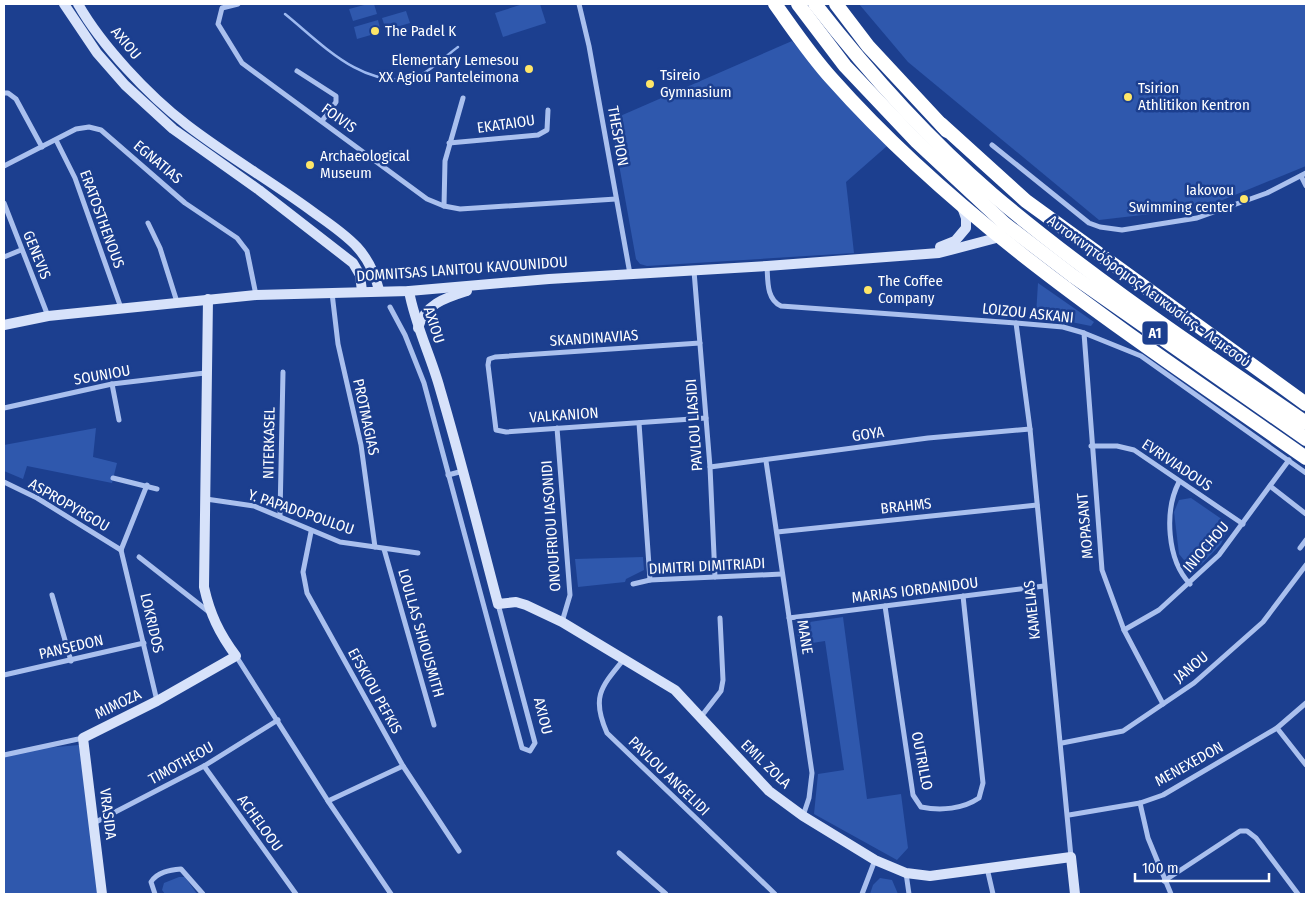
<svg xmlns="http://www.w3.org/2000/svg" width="1310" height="898" font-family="'Fira Sans Condensed',sans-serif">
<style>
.green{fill:#2f58ad}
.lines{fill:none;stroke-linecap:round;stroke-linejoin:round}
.stream{stroke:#9db9f0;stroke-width:2.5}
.street{stroke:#aac0ee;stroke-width:5}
.secondary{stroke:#d7e2fa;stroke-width:10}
.highway{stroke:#fff;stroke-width:14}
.poi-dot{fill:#fee668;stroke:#1c3f8f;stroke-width:2}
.labels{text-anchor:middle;stroke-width:5;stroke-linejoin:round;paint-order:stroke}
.shield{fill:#1c3f8f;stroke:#bbc5dd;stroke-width:1}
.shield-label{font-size:14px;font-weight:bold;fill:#fff}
.poi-label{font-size:15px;fill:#fff;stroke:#1c3f8f;text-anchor:start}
.street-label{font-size:15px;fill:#fff;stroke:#1c3f8f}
</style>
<rect width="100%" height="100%" fill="#1c3f8f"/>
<!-- green -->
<g class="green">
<polygon points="368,4 374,4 377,14 353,21 349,9"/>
<polygon points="523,4 540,4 546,23 503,37 495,13"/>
<polygon points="859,4 1306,4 1306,166 1203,208 1099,220 908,62"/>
<polygon points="406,11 410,23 386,30 382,18"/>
<polygon points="378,20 381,32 357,39 354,27"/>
<polygon points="792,41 887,146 846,182 854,253 647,266 640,264 636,259 611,120"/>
<polygon points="1038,283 1094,322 1091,326 1036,315"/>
<polygon points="96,428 93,457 117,463 112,483 27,466 23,479 4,471 4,445"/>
<polygon points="1191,498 1223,520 1227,531 1221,544 1201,565 1189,566 1179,554 1174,512 1179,500"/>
<polygon points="643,557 644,570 626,579 625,582 578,587 575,559"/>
<polygon points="843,617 867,799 901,794 908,848 897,860 814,814 818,774 844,770 825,641 799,645 797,629 803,623"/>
<polygon points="79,745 100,894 4,894 4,757 22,750"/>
<polygon points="179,877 185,877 197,894 165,894 162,890 164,883"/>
<polygon points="880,878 892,880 898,894 870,894 873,885"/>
</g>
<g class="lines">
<!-- stream -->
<path class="stream" d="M285,14C321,43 362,89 414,78C425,76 448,54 458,47"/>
<!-- street -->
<g class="street">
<polyline points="238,4 222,8 218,24 242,63 427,199 444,206 460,209 616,199"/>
<polyline points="579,4 589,46 630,274"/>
<polyline points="297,71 336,96 336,102 322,121"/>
<polyline points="4,93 8,93 16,99 42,147"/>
<polyline points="56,140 75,178 121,308"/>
<polyline points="449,143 538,135 547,130 548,110"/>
<polyline points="992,145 1089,223 1100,227 1122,230 1197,218 1267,193 1306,173"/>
<polyline points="4,166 76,129 89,127 101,130 185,203 237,238 247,251 256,295"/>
<polyline points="1301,176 1306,186"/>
<polyline points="4,203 48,316"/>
<polyline points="444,206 445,161 463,98"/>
<polyline points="148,223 160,248 177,302"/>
<polyline points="4,257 21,250"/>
<path d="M767,266C768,280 766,299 781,306L1016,323L1063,327L1084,333L1141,356L1306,473"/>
<polyline points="694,271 710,467 715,577"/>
<polyline points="332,293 338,344 361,445 375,547"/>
<polyline points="390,307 405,335 424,383 522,748 530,751 535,743 498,604"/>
<polyline points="1016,323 1030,429 1071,857"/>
<polyline points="1084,333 1102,570 1124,630 1163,704"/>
<polyline points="700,343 495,357 489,359 488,365 496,430 506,432 706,418"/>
<polyline points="112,384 119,420"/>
<polyline points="4,408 112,384 205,373"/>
<polyline points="639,423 650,580"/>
<polyline points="557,428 570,595 562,622"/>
<polyline points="1091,446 1117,446 1134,450 1243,524"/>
<polyline points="766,461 812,773 809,798 803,816"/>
<polyline points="710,467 928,438 1030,429"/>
<polyline points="448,475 463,471"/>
<polyline points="113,478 157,489"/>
<polyline points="4,482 37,498 121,550"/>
<path d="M1179,482C1164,511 1167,560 1190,584"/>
<polyline points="1270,486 1306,514"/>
<polyline points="206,499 254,506 340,542 418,553"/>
<polyline points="280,515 283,372"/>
<polyline points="311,532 303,572 307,593 403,766 459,851"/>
<polyline points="777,532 1037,505"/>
<polyline points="1300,548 1306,540"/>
<polyline points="384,549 434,725"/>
<polyline points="121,550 157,701"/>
<polyline points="121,550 147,485"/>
<polyline points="139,557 209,612"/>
<polyline points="633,584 650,580 782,574"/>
<polyline points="52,595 71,661"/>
<path d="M885,606L913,795L921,807C941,811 963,809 979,798L983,783L963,596"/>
<polyline points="789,618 1044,586"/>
<polyline points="1124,630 1159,610 1219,555 1289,460"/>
<polyline points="236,656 328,801 391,894"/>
<path d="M624,659C601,687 591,697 607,733L775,894"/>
<polyline points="4,675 144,643"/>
<polyline points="700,718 721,691 723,680 720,618"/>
<polyline points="1277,728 1306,765"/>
<polyline points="1062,743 1123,731 1194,683 1263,622 1306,565"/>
<polyline points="4,755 83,738"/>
<polyline points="204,766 296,894"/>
<polyline points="328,801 403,766"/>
<polyline points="1140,803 1148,838 1171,894"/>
<polyline points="1069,815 1140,803 1163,795 1277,728 1306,703"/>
<polyline points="94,823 204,766 278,720"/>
<polyline points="619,853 666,894"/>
<polyline points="987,868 993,894"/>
<polyline points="906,873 909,894"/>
<polyline points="1164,881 1240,831 1247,831 1256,838 1298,894"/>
<path d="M155,894L151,882C157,872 170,870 181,869L203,894"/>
<polyline points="862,894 875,860"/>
</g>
<!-- secondary -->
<g class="secondary">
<polyline points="64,4 97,53 125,85 173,129 259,190 353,263 360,275 362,291"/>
<path d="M78,4C102,46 148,95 187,125C226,155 269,180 309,209C325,221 343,232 357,247C369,260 375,274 379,290"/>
<polyline points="940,247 955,241 966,228 966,218 961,204"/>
<path d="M409,291C415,325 431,356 440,389C461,460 479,532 498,604L516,602L526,605L562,622L675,690L769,791L803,816L875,860L906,873L930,876L1071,857L1075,894"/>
<polyline points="4,325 48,316 256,295 409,291 549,279 767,266 939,253 1000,237"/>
<path d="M418,328C425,304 445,298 467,291"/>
<path d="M102,894L83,738L157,701L236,656C219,633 210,614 204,587L208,299"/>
</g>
<!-- highway -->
<g class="highway">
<path d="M775,4C793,29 811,56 832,79C967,231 1141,342 1306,458"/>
<polyline points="798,4 845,66 917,142 1005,224 1073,276 1306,439"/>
<path d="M815,4C868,72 927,138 992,194C1091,278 1200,350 1306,423"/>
<polyline points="836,4 868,46 947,131"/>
<polyline points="941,124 1026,201 1306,404"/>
</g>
</g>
<!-- markers -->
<g class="poi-dot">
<circle cx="375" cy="31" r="5"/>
<circle cx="529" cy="69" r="5"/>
<circle cx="650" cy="84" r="5"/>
<circle cx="1128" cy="97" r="5"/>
<circle cx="310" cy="165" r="5"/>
<circle cx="1244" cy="199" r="5"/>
<circle cx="868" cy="290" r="5"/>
</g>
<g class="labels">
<!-- shield labels -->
<rect class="shield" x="1142.5" y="321.5" width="25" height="23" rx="4"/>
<g class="shield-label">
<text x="1155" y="338">A1</text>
</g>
<!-- poi labels -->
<g class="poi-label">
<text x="385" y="36">The Padel K</text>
<text x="519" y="65" text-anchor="end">Elementary Lemesou<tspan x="519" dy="17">XX Agiou Panteleimona</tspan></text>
<text x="660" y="80">Tsireio<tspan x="660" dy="17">Gymnasium</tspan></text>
<text x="1138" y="93">Tsirion<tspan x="1138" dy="17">Athlitikon Kentron</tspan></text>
<text x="320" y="161">Archaeological<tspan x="320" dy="17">Museum</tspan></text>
<text x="1234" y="195" text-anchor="end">Iakovou<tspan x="1234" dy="17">Swimming center</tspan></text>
<text x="878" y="286">The Coffee<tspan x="878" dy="17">Company</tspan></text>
</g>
<!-- street labels -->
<g class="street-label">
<text transform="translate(126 43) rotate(50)" y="5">AXIOU</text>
<text transform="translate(339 118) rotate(36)" y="5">FOIVIS</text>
<text transform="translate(506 124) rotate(-8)" y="5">EKATAIOU</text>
<text transform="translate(618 136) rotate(80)" y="5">THESPION</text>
<text transform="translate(158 162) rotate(40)" y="5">EGNATIAS</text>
<text transform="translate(102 219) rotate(70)" y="5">ERATOSTHENOUS</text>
<text transform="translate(37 255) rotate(68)" y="5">GENEVIS</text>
<text transform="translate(462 269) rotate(-4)" y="5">DOMNITSAS LANITOU KAVOUNIDOU</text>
<text transform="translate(1149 291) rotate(36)" y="5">Αυτοκινητόδρομος Λευκωσίας - Λεμεσού</text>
<text transform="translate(1028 313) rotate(6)" y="5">LOIZOU ASKANI</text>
<text transform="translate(434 325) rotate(72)" y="5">AXIOU</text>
<text transform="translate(594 338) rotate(-4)" y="5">SKANDINAVIAS</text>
<text transform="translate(102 375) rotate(-10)" y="5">SOUNIOU</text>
<text transform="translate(564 415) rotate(-4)" y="5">VALKANION</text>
<text transform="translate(366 417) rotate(78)" y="5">PROTMAGIAS</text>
<text transform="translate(694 425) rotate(-94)" y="5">PAVLOU LIASIDI</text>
<text transform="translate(868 434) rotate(-8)" y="5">GOYA</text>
<text transform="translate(269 443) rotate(-89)" y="5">NITERKASEL</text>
<text transform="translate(1177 465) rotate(34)" y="5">EVRIVIADOUS</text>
<text transform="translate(69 505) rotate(30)" y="5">ASPROPYRGOU</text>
<text transform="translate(906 506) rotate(-6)" y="5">BRAHMS</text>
<text transform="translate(301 512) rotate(19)" y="5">Y. PAPADOPOULOU</text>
<text transform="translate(551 526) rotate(-94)" y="5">ONOUFRIOU IASONIDI</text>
<text transform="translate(1085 526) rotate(-95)" y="5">MOPASANT</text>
<text transform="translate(1206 547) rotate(-49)" y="5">INIOCHOU</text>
<text transform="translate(707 566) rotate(-3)" y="5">DIMITRI DIMITRIADI</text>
<text transform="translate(915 590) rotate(-7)" y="5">MARIAS IORDANIDOU</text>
<text transform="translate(1032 610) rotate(-96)" y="5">KAMELIAS</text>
<text transform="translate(152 623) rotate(77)" y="5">LOKRIDOS</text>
<text transform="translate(421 633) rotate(74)" y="5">LOULLAS SHIOUSMITH</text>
<text transform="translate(805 637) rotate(81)" y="5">MANE</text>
<text transform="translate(71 647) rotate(-13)" y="5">PANSEDON</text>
<text transform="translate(1191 667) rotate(-39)" y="5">JANOU</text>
<text transform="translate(375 691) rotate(61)" y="5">EFSKIOU PEFKIS</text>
<text transform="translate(118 704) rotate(-26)" y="5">MIMOZA</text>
<text transform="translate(543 716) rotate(76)" y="5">AXIOU</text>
<text transform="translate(922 761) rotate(79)" y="5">OUTRILLO</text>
<text transform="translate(181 763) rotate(-29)" y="5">TIMOTHEOU</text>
<text transform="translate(766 764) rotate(44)" y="5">EMIL ZOLA</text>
<text transform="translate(1189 764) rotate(-29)" y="5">MENEXEDON</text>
<text transform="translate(669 776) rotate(44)" y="5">PAVLOU ANGELIDI</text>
<text transform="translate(108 814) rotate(83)" y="5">VRASIDA</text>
<text transform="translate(260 823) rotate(54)" y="5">ACHELOOU</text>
</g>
</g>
<!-- border -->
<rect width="1310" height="898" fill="none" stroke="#ffffff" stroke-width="10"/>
<!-- scale -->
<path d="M1135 873v8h134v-8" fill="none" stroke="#ffffff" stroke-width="2.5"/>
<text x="1142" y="873" font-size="15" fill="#ffffff" stroke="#1c3f8f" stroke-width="4" paint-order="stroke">100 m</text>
</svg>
